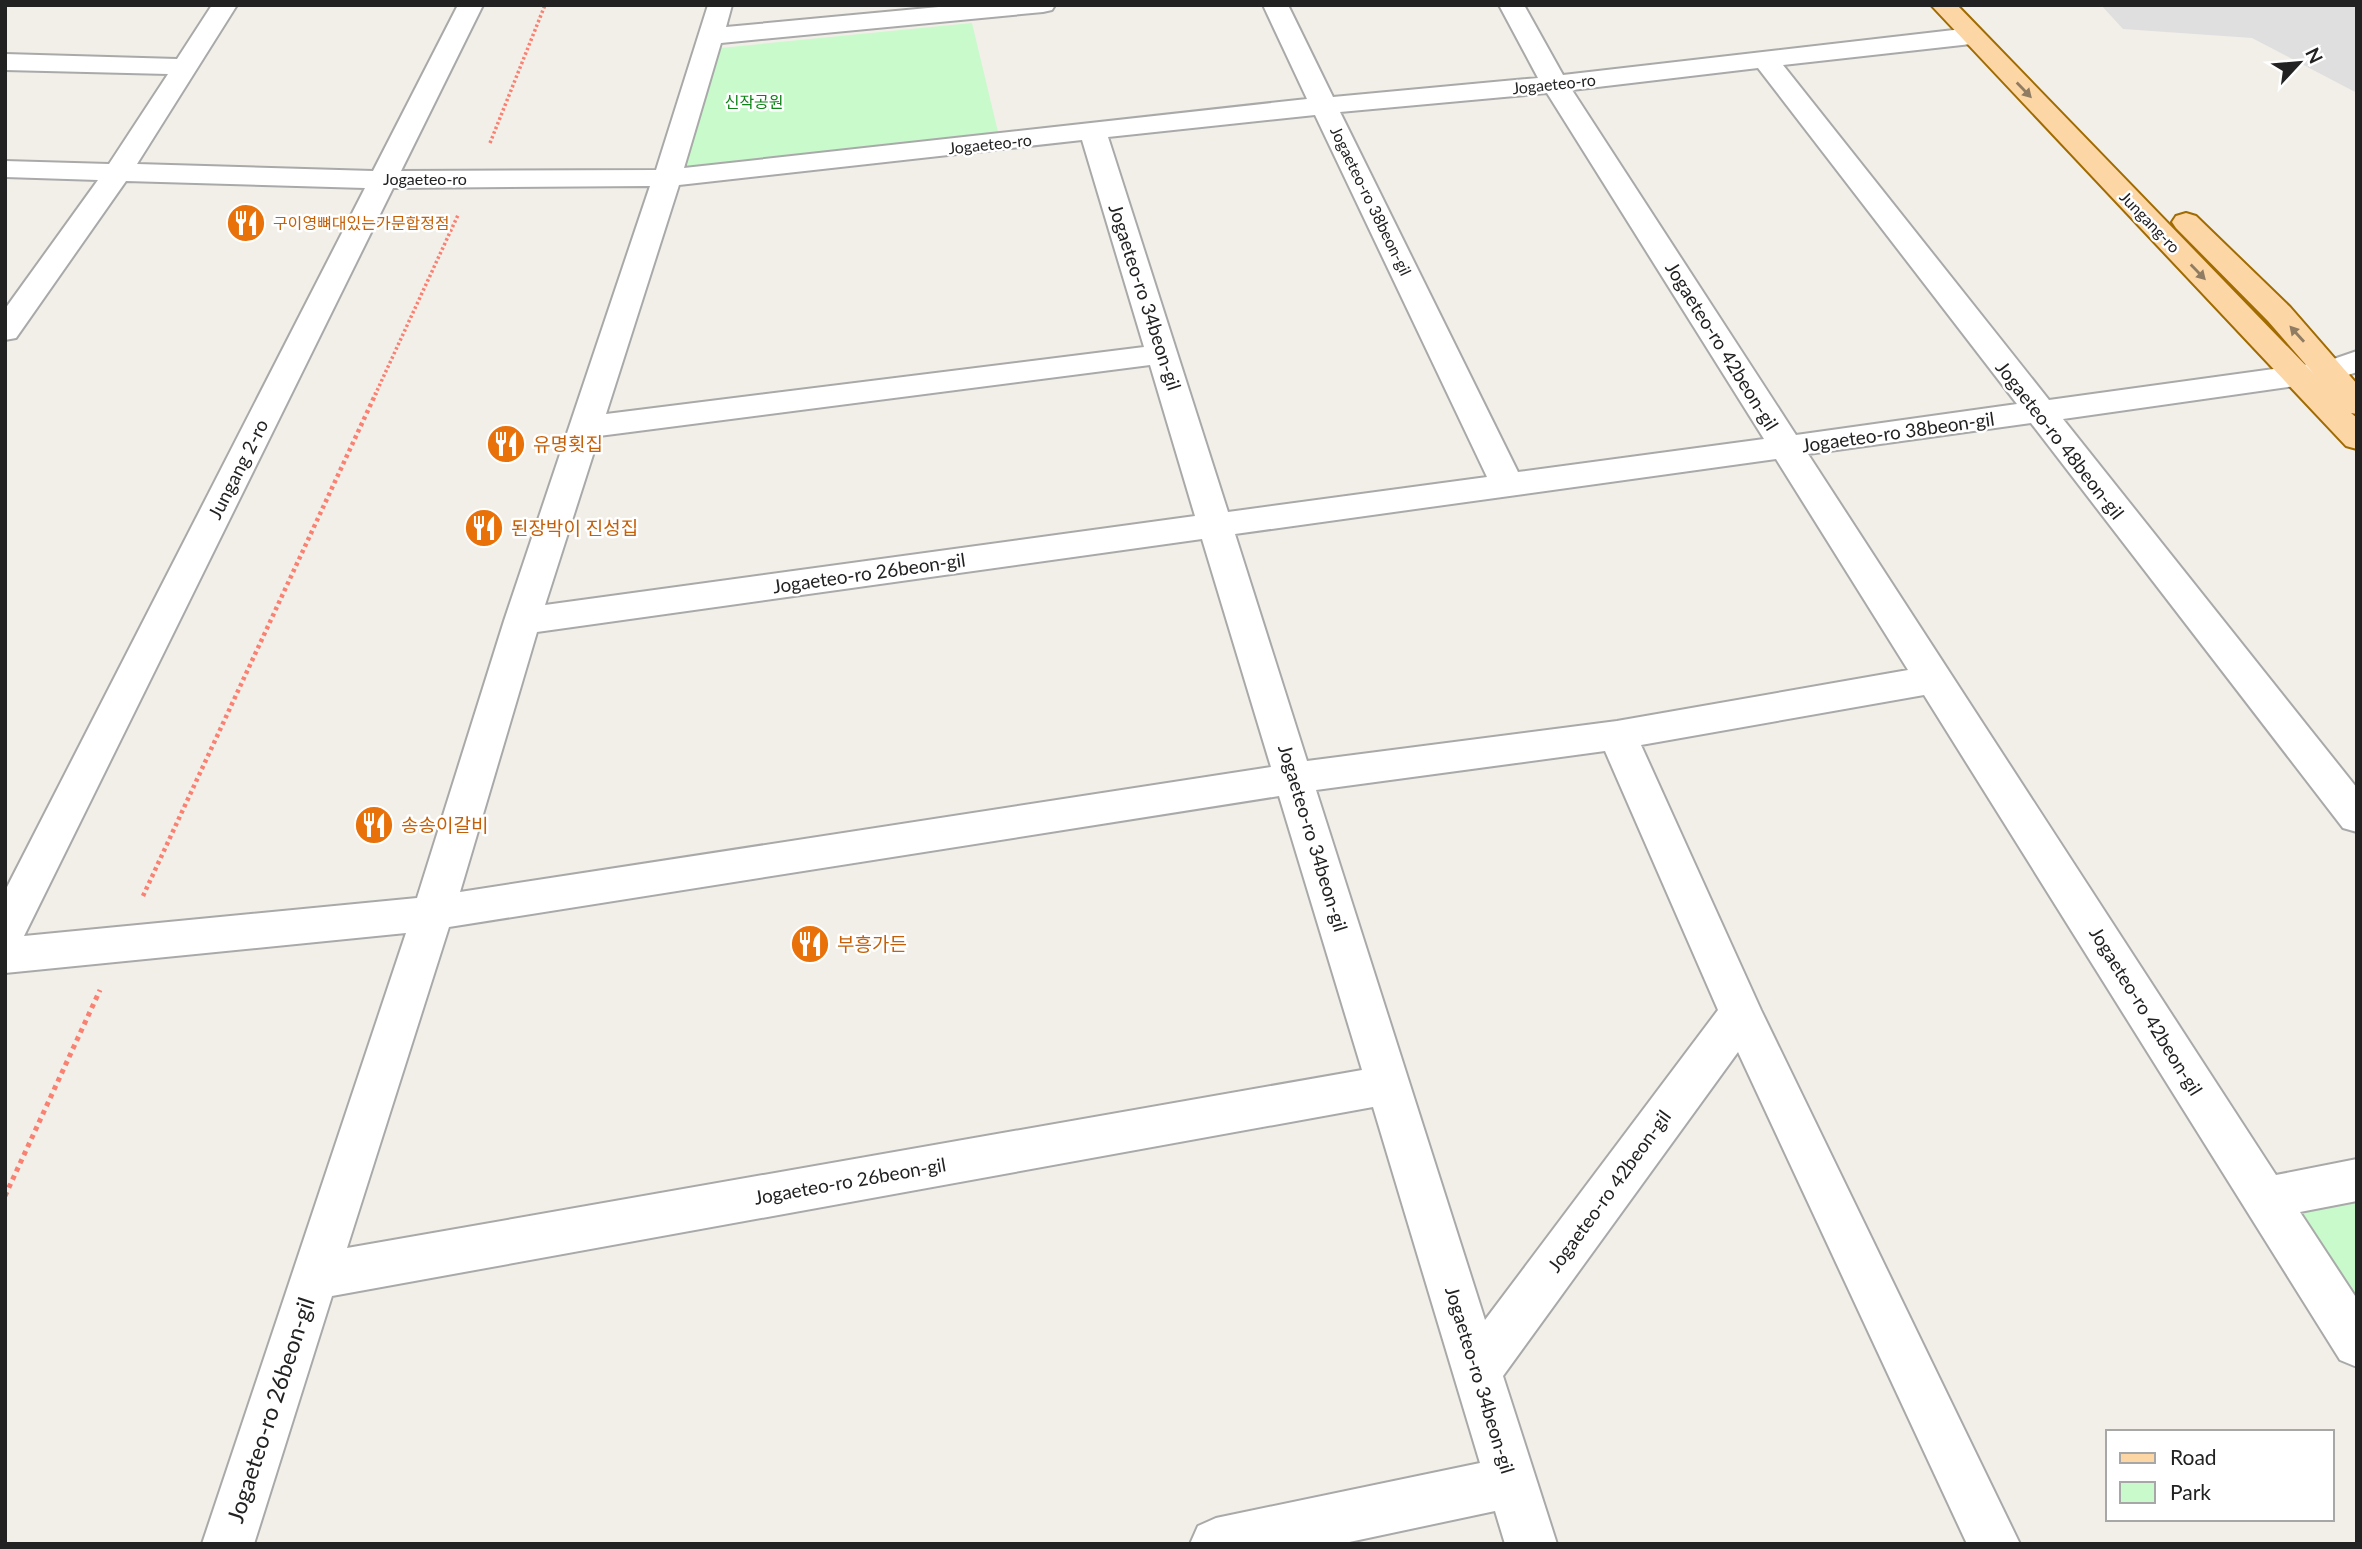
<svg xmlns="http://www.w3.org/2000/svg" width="2362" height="1549" font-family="Lato,'Noto Sans KR',sans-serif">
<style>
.residential{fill:#e0dfdf}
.park{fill:#c8facc}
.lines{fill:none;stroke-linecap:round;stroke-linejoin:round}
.minor-casing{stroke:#a9a9a9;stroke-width:4}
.major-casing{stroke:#a06b00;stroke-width:4}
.path-far2{stroke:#fa8072;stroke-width:3.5;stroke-dasharray:2.5 2.5;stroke-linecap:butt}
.path-far1{stroke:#fa8072;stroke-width:4.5;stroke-dasharray:3.5 3.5;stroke-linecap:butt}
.path{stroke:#fa8072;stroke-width:5;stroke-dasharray:4.5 4.5;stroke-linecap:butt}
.minor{fill:#fff;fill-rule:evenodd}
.major{fill:#fcd6a4;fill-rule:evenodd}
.oneway{fill:#8f7c63}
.labels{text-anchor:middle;stroke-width:5;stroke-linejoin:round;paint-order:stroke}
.far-street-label{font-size:16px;fill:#222;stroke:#fff}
.far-park-label{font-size:16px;fill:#0c8416;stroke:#fff}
.far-food-label{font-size:16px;fill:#c56008;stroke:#fff;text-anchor:start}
.street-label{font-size:19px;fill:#222;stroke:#fff}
.food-label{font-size:19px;fill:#c56008;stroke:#fff;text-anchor:start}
.near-street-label{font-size:23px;fill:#222;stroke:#fff}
</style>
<rect width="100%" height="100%" fill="#f2efe9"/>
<!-- residential -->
<polygon class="residential" points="2101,5 2357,5 2357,93 2252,38 2123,29"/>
<!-- park -->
<g class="park">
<polygon points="972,23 998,132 678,169 700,50"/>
<polygon points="2357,1200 2357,1299 2300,1213"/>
</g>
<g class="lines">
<!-- minor casing -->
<g class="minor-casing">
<path id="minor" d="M212,5H237L137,164L373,171L458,5H483L401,171L656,170L708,5H732L726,27L960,5H1055L1052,10L1043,12L721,43L684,168L1307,99L1263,5H1288L1333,97L1538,78L1499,5H1524L1563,75L1971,28L1980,31L1984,36L1980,41L1971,44L1783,65L2049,400L2325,362L2357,351V372L2330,381L2063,419L2357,788V832L2343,828L2031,423L1808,454L2276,1175L2357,1159V1201L2300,1212L2357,1299V1367L2340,1360L1924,695L1641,745L1761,1010L2020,1544H1967L1738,1052L1503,1376L1557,1544H1505L1495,1511L1340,1544H1190L1198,1526L1216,1518L1480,1463L1373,1107L332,1296L254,1544H202L406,933L5,973V891L365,188L126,181L16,338L5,340V309L98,180L5,177V161L109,164L168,74L5,70V54L177,59ZM1758,68L2017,404L1796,435L1572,90ZM1547,93L1764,439L1518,472L1340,112ZM1315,115L1487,477L1228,512L1108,137ZM1082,140L1144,347L606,414L679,185ZM650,186L504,621L417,898L24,936L393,188ZM1150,365L1195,516L545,605L599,436ZM1776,459L1908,670L1617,721L1307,761L1235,534ZM1202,539L1271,767L460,892L537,632ZM1605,751L1718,1010L1485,1320L1316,790ZM1279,796L1362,1070L347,1248L449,927Z"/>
</g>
<!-- major casing -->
<g class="major-casing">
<polygon id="major" points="1931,5 1957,5 2314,374 2268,321 2176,228 2172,222 2176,216 2186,213 2196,216 2290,307 2357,384 2357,414 2351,413 2357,418 2357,449 2346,446"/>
</g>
<!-- path-far2 -->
<g class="path-far2">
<polyline points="490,143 545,5"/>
<polyline points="375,395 458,215"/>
</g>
<!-- path-far1 -->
<polyline class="path-far1" points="143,896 376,393"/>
<!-- path -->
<polyline class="path" points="5,1196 100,990"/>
<!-- minor -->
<use href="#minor" class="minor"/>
<!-- major -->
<use href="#major" class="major"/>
</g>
<!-- one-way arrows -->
<defs><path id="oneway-solid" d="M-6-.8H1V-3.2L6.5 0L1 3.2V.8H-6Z" transform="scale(1.75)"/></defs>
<g class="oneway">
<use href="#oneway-solid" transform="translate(2024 90) rotate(46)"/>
<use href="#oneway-solid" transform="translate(2198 272) rotate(46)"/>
<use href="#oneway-solid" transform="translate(2297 334) rotate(-132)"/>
</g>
<!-- icons -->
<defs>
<g id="restaurant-disc" transform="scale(2.0125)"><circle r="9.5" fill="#e8710a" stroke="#fff"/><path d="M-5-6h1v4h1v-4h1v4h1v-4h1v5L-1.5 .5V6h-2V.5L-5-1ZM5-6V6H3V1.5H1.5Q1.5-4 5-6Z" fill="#fff"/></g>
</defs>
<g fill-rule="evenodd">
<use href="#restaurant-disc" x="246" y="223"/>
<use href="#restaurant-disc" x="506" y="444"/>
<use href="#restaurant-disc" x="484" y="528"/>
<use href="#restaurant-disc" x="374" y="825"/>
<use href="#restaurant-disc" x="810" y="944"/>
</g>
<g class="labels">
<!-- far-street labels -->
<g class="far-street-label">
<text transform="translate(1554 84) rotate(-6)" y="6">Jogaeteo-ro</text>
<text transform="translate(990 144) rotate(-6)" y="6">Jogaeteo-ro</text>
<text x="425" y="185">Jogaeteo-ro</text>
<text transform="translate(1371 201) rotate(64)" y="6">Jogaeteo-ro 38beon-gil</text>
<text transform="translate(2150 222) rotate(46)" y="6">Jungang-ro</text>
</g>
<!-- far-park labels -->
<g class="far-park-label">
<text x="754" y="108">신작공원</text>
</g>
<!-- far-food labels -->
<g class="far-food-label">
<text x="273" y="229">구이영뼈대있는가문합정점</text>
</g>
<!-- street labels -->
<g class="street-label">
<text transform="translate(1145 297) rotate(72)" y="7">Jogaeteo-ro 34beon-gil</text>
<text transform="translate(1722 346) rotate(58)" y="7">Jogaeteo-ro 42beon-gil</text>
<text transform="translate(1898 432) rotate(-8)" y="7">Jogaeteo-ro 38beon-gil</text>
<text transform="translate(2060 440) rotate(52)" y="7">Jogaeteo-ro 48beon-gil</text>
<text transform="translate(238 469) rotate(-63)" y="7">Jungang 2-ro</text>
<text transform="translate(869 573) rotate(-8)" y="7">Jogaeteo-ro 26beon-gil</text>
<text transform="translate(1313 838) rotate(73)" y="7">Jogaeteo-ro 34beon-gil</text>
<text transform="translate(2146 1011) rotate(58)" y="7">Jogaeteo-ro 42beon-gil</text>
<text transform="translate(850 1181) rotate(-10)" y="7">Jogaeteo-ro 26beon-gil</text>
<text transform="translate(1609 1191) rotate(-54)" y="7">Jogaeteo-ro 42beon-gil</text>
<text transform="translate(1480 1380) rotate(73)" y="7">Jogaeteo-ro 34beon-gil</text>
</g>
<!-- food labels -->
<g class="food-label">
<text x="533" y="451">유명횟집</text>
<text x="511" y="535">된장박이 진성집</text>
<text x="401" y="832">송송이갈비</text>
<text x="837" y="951">부흥가든</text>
</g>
<!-- near-street labels -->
<g class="near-street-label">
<text transform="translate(271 1410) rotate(-72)" y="8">Jogaeteo-ro 26beon-gil</text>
</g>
</g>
<!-- border -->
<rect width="2362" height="1549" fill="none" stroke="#222222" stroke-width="14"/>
<!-- legend -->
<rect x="2106" y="1430" width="228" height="91" fill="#ffffff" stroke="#a7a7a7" stroke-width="2"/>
<rect x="2120" y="1453" width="35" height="10" fill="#fcd6a4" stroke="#a7a7a7" stroke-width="2"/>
<text x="2170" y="1465" font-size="21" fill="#222222">Road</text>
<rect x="2120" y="1482" width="35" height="21" fill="#c8facc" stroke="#a7a7a7" stroke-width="2"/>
<text x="2170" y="1500" font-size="21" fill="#222222">Park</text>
<!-- north arrow -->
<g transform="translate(2299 63) rotate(64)" stroke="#ffffff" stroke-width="5" paint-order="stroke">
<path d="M0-5L12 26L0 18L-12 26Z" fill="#222222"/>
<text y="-10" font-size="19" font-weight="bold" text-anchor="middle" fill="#222222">N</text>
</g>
</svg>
